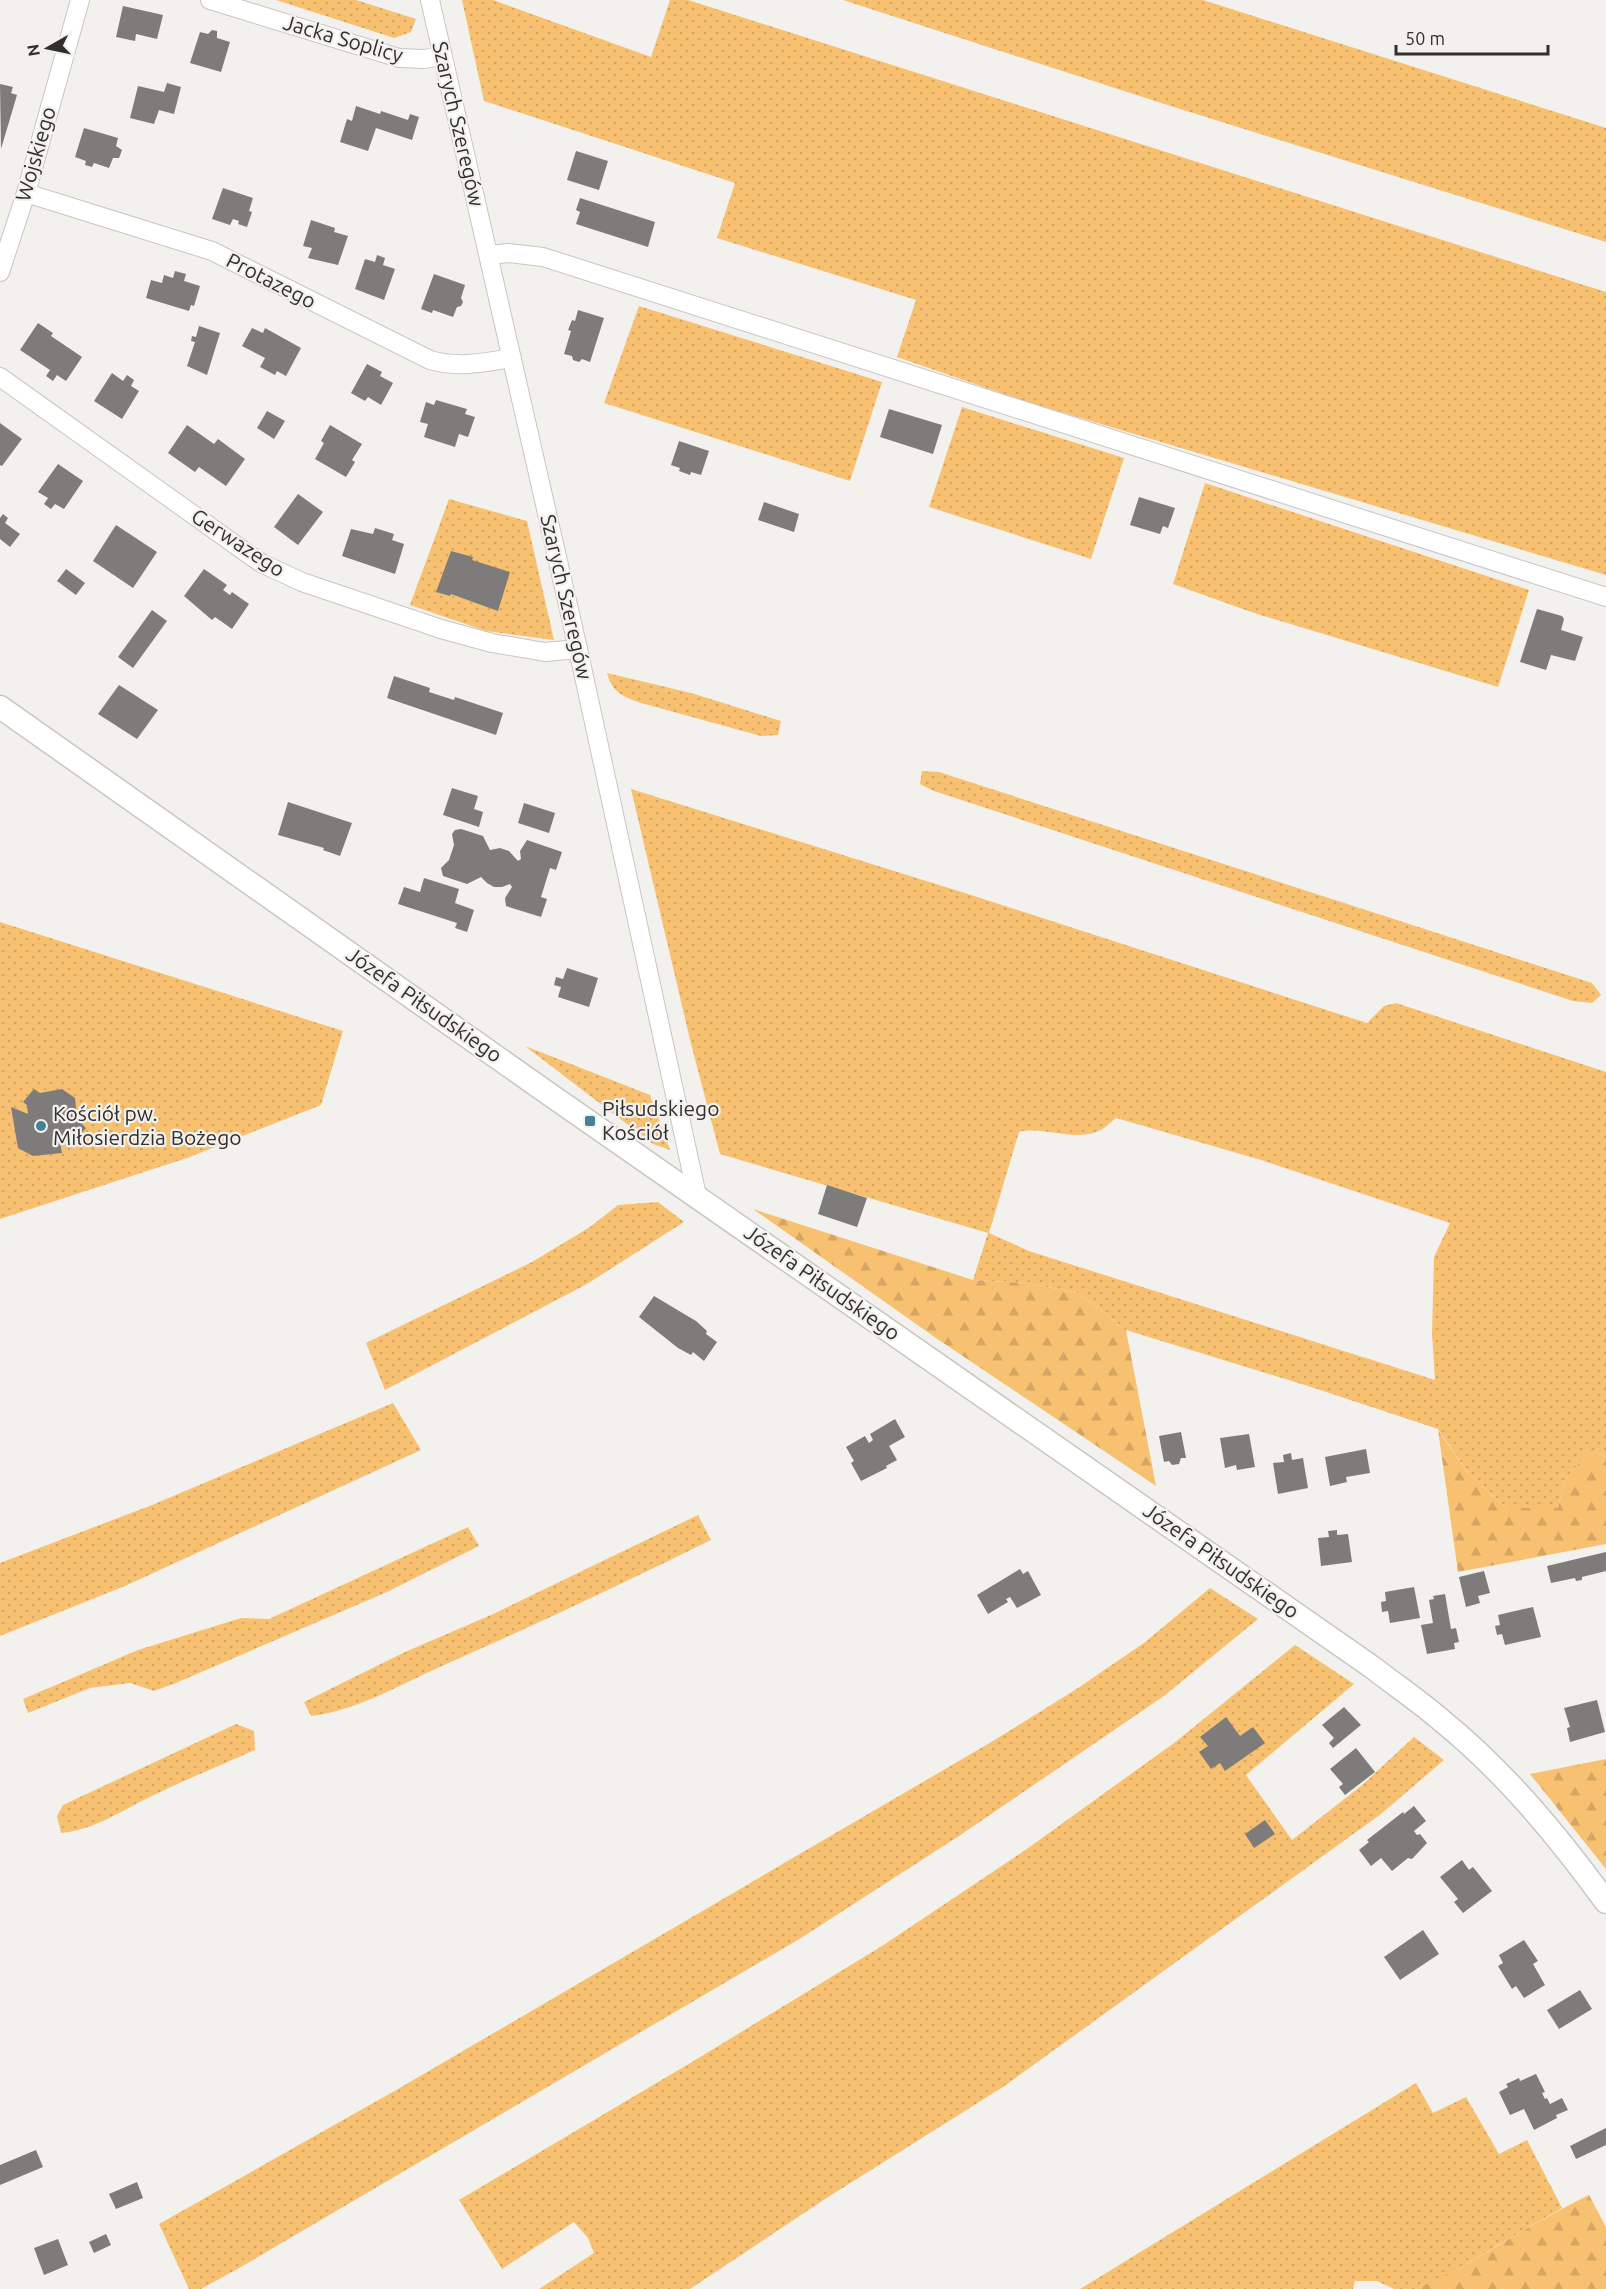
<svg xmlns="http://www.w3.org/2000/svg" width="1606" height="2289" font-family="Ubuntu,sans-serif">
<style>
.grass{fill:url(#grass-dots);fill-rule:evenodd}
.forest{fill:url(#forest-firs)}
.building{fill:#7e7c7a}
.lines{fill:none;stroke-linecap:round;stroke-linejoin:round}
.minor-casing{stroke:#c8c6c3;stroke-width:20}
.tertiary-casing{stroke:#c8c6c3;stroke-width:25}
.minor{stroke:#fff;stroke-width:18}
.tertiary{stroke:#fff;stroke-width:22}
.poi-dot{fill:#418394;stroke:#f3f1ee;stroke-width:2}
.labels{text-anchor:middle;stroke-width:4.5;stroke-linejoin:round;paint-order:stroke}
.street-label{font-size:21px;fill:#31302f;stroke:#f3f1ee}
.poi-label{font-size:21px;fill:#31302f;stroke:#f3f1ee;text-anchor:start}
</style>
<defs>
<pattern id="grass-dots" width="8" height="8" patternUnits="userSpaceOnUse" patternTransform="scale(1.5)"><rect width="8" height="8" fill="#f8c171"/><path d="M2 2h.1M6 6h.1" fill="none" stroke="#d5a662" stroke-width="1.8" stroke-linecap="round"/></pattern>
<pattern id="forest-firs" width="22" height="20" patternUnits="userSpaceOnUse" patternTransform="scale(1.5)"><rect width="22" height="20" fill="#f8c171"/><path d="M5 1l3.5 6h-7zM16 11l3.5 6h-7z" fill="#d5a662"/></pattern>
</defs>
<rect width="100%" height="100%" fill="#f3f1ee"/>
<!-- grass -->
<g class="grass">
<polygon points="276,0 356,0 416,19 411,32 394,38"/>
<polygon points="462,0 493,0 651,57 670,0 688,0 1606,292 1606,575 1024,401 897,357 916,300 717,238 735,183 484,101"/>
<polygon points="843,0 1203,0 1606,128 1606,242 1158,102"/>
<polygon points="639,306 882,382 850,481 604,403"/>
<polygon points="962,407 1124,458 1091,559 929,507"/>
<polygon points="1205,483 1529,590 1498,687 1254,613 1173,584"/>
<polygon points="449,499 527,521 554,640 486,631 410,605"/>
<path d="M607,673L691,693L781,721L778,735L761,736L641,703C623,697 612,692 607,673Z"/>
<polygon points="922,771 939,772 1592,983 1601,995 1592,1003 1573,1001 934,791 920,784"/>
<path d="M631,789L968,894L1367,1023L1384,1006L1396,1003L1606,1072V1458L1591,1449L1564,1481L1558,1508H1507L1468,1473L1438,1429L1308,1386L1126,1330L1078,1293L1027,1283L973,1280L988,1233L720,1154L691,1044ZM1116,1118L1261,1160L1450,1223L1434,1257L1432,1334L1435,1380L1029,1251L989,1233L1019,1132C1044,1126 1070,1141 1096,1132C1103,1130 1110,1123 1116,1118Z"/>
<polygon points="0,922 343,1031 321,1105 187,1158 0,1219"/>
<polygon points="525,1046 650,1095 670,1150 653,1144"/>
<polygon points="658,1202 684,1222 587,1284 385,1390 366,1343 532,1262 590,1227 618,1205"/>
<polygon points="393,1403 421,1450 125,1586 0,1636 0,1563 152,1505"/>
<path d="M698,1515L711,1540C622,1584 533,1626 442,1666C399,1685 359,1710 311,1716L304,1702L405,1652L491,1615Z"/>
<polygon points="468,1527 479,1546 387,1592 176,1683 154,1691 130,1683 90,1688 28,1713 23,1699 138,1650 241,1618 269,1619"/>
<polygon points="1210,1588 1258,1619 1164,1696 959,1836 801,1938 241,2267 201,2289 189,2289 159,2224 398,2089 993,1741 1075,1690 1144,1643"/>
<polygon points="1295,1645 1354,1684 1246,1775 1292,1840 1361,1786 1414,1737 1444,1760 1381,1814 1003,2087 825,2199 690,2289 539,2289 594,2253 588,2238 574,2222 502,2269 459,2200 697,2059 882,1946 1024,1851 1174,1743"/>
<path d="M236,1724L254,1731L255,1750C221,1765 187,1779 154,1795C123,1809 96,1830 61,1833L57,1816L63,1805Z"/>
<polygon points="1416,2083 1433,2113 1466,2097 1499,2154 1527,2140 1562,2208 1440,2279 1416,2289 1394,2289 1377,2281 1355,2281 1353,2289 1080,2289"/>
</g>
<!-- forest -->
<g class="forest">
<polygon points="753,1209 973,1280 1027,1283 1078,1293 1126,1330 1156,1486 936,1338"/>
<polygon points="1438,1430 1468,1473 1507,1508 1558,1508 1564,1481 1591,1449 1606,1458 1606,1544 1458,1572"/>
<polygon points="1606,1759 1606,1869 1530,1774"/>
<path d="M1589,2195L1606,2227V2289H1416C1476,2263 1530,2223 1589,2195Z"/>
</g>
<!-- building -->
<g class="building">
<polygon points="123,6 163,15 157,39 136,34 135,41 116,37"/>
<polygon points="212,30 217,31 217,38 230,42 221,72 190,63 200,32 208,34"/>
<polygon points="167,83 181,87 174,114 159,110 154,124 130,118 138,86 164,92"/>
<polygon points="0,84 13,87 11,93 17,95 1,149"/>
<polygon points="356,106 380,114 381,111 408,120 410,114 419,117 412,140 376,128 368,151 340,142 347,119 352,121"/>
<polygon points="84,128 118,138 116,146 122,150 119,158 113,158 109,168 94,163 92,167 85,165 86,161 75,157"/>
<polygon points="576,151 608,161 599,190 567,180"/>
<polygon points="223,188 253,198 249,211 252,212 247,227 238,224 239,221 233,219 230,225 212,219"/>
<polygon points="580,198 655,222 648,247 576,224 580,212 576,210"/>
<polygon points="311,220 335,228 334,232 348,236 338,265 308,258 312,248 303,246"/>
<polygon points="377,255 385,258 383,265 395,269 384,300 355,289 365,259 375,262"/>
<polygon points="175,271 186,274 184,281 200,286 194,306 191,305 189,311 146,298 151,280 162,283 164,275 173,278"/>
<polygon points="434,274 465,285 461,298 463,302 461,306 457,307 453,317 433,310 432,313 421,309"/>
<polygon points="578,310 604,318 590,362 582,359 579,362 573,360 572,356 564,354 571,331 568,330 572,320 575,321"/>
<polygon points="38,323 53,333 51,336 82,357 66,381 57,375 53,381 46,376 50,370 20,350"/>
<polygon points="199,326 220,333 207,375 187,366 195,342 191,341 192,336 196,337"/>
<polygon points="252,328 263,333 265,328 301,348 286,376 277,371 275,375 260,367 265,358 242,346"/>
<polygon points="367,364 382,372 380,376 393,383 381,405 368,397 365,401 351,393"/>
<polygon points="112,373 123,381 127,375 134,380 131,386 139,391 122,419 94,401"/>
<polygon points="436,400 467,409 465,414 475,417 468,437 459,434 455,447 424,437 428,424 420,422 426,402 434,405"/>
<polygon points="889,409 942,425 933,454 880,437"/>
<polygon points="267,411 285,421 274,439 257,428"/>
<polygon points="0,423 22,439 2,466 0,465"/>
<polygon points="187,425 214,444 218,439 245,459 226,486 199,467 195,472 168,453"/>
<polygon points="330,425 362,444 352,460 355,462 346,477 315,459 324,443 321,441"/>
<polygon points="679,441 709,451 701,475 691,472 690,475 679,471 680,468 671,465"/>
<polygon points="58,464 83,481 64,509 55,504 51,509 44,504 48,498 38,492"/>
<polygon points="298,494 323,512 298,545 274,527"/>
<polygon points="1139,497 1175,508 1168,528 1163,526 1160,534 1130,525"/>
<polygon points="764,502 799,514 794,532 758,520"/>
<polygon points="3,514 8,518 5,523 20,534 10,547 0,539 0,518"/>
<polygon points="116,525 157,552 133,588 93,561"/>
<polygon points="375,528 394,534 392,540 404,544 395,574 342,556 351,529 373,534"/>
<polygon points="451,551 473,557 472,560 510,572 498,611 451,594 450,596 436,592"/>
<polygon points="66,569 85,583 76,595 57,581"/>
<polygon points="204,569 227,585 223,590 230,595 232,592 249,604 232,629 215,617 212,620 184,596"/>
<polygon points="1537,609 1562,616 1564,619 1561,630 1583,637 1575,661 1551,655 1546,670 1520,662"/>
<polygon points="152,610 167,621 133,668 118,657"/>
<polygon points="394,676 430,688 429,692 454,700 455,697 503,713 496,735 387,698"/>
<polygon points="119,685 158,710 137,739 98,714"/>
<polygon points="452,788 478,796 474,809 483,812 479,827 443,815"/>
<polygon points="288,802 352,823 340,856 323,850 324,848 278,835"/>
<polygon points="524,803 555,813 549,833 518,823"/>
<polygon points="461,829 483,836 490,850 500,848 509,851 518,861 521,859 520,851 527,840 562,852 556,870 550,868 541,897 547,899 541,917 506,906 505,898 512,887 510,884 502,887 494,887 487,883 481,877 467,884 443,876 441,868 449,860 454,845 452,834 455,830"/>
<polygon points="424,878 459,889 455,903 474,910 467,932 455,928 457,923 398,904 404,887 420,892"/>
<polygon points="567,968 598,978 589,1007 558,997 561,987 554,985 556,977 563,979"/>
<polygon points="34,1089 40,1093 62,1089 75,1098 77,1119 86,1128 74,1142 67,1136 59,1137 62,1153 33,1156 18,1148 11,1107 28,1114 27,1105 23,1102"/>
<polygon points="827,1185 867,1198 857,1227 818,1214"/>
<polygon points="654,1296 696,1321 707,1331 706,1334 717,1342 704,1361 693,1352 691,1355 678,1348 639,1317"/>
<polygon points="895,1419 905,1437 889,1446 897,1460 886,1466 887,1468 861,1481 851,1463 854,1461 846,1447 865,1436 869,1443 873,1440 870,1434"/>
<polygon points="1181,1432 1186,1458 1181,1458 1179,1464 1172,1465 1169,1461 1164,1462 1159,1436"/>
<polygon points="1249,1434 1255,1467 1237,1470 1236,1465 1225,1468 1220,1438"/>
<polygon points="1366,1449 1370,1473 1346,1477 1347,1482 1330,1486 1325,1457"/>
<polygon points="1291,1453 1292,1460 1303,1458 1308,1488 1278,1494 1273,1463 1284,1462 1283,1455"/>
<polygon points="1337,1530 1337,1535 1348,1534 1352,1562 1321,1566 1318,1538 1329,1537 1328,1531"/>
<polygon points="1606,1552 1606,1571 1582,1577 1582,1580 1576,1581 1575,1578 1551,1583 1547,1566"/>
<polygon points="1020,1569 1023,1574 1028,1571 1041,1595 1017,1608 1010,1597 1006,1599 1008,1602 988,1614 977,1595"/>
<polygon points="1484,1571 1490,1593 1478,1596 1480,1603 1466,1607 1459,1577"/>
<polygon points="1414,1587 1420,1618 1390,1623 1388,1611 1382,1612 1381,1602 1386,1601 1385,1592"/>
<polygon points="1445,1594 1451,1629 1456,1628 1459,1642 1454,1643 1455,1649 1427,1654 1421,1625 1433,1623 1429,1600 1434,1599 1433,1596"/>
<polygon points="1533,1607 1541,1637 1505,1645 1502,1634 1497,1635 1495,1626 1500,1625 1498,1615"/>
<polygon points="1597,1700 1605,1732 1570,1742 1567,1728 1570,1727 1564,1708"/>
<polygon points="1344,1707 1361,1725 1333,1748 1329,1743 1334,1738 1322,1725"/>
<polygon points="1226,1717 1240,1736 1253,1727 1265,1743 1225,1771 1220,1763 1211,1769 1199,1752 1208,1746 1200,1737"/>
<polygon points="1356,1748 1375,1772 1345,1795 1339,1787 1343,1784 1330,1769"/>
<polygon points="1414,1806 1426,1821 1414,1831 1417,1835 1420,1834 1427,1843 1412,1859 1408,1858 1392,1871 1381,1858 1371,1866 1359,1850 1369,1842 1367,1840 1403,1812 1404,1814"/>
<polygon points="1265,1820 1275,1834 1254,1848 1245,1834"/>
<polygon points="1462,1860 1469,1870 1473,1867 1492,1891 1463,1913 1454,1902 1458,1899 1440,1877"/>
<polygon points="1423,1930 1439,1954 1400,1980 1384,1957"/>
<polygon points="1524,1940 1538,1961 1533,1964 1545,1985 1524,1998 1516,1986 1512,1989 1498,1966 1503,1963 1499,1955"/>
<polygon points="1580,1990 1592,2009 1559,2029 1547,2010"/>
<polygon points="1536,2074 1545,2092 1542,2093 1545,2099 1547,2098 1550,2104 1562,2098 1568,2110 1556,2115 1557,2118 1534,2130 1524,2109 1510,2115 1499,2092 1508,2087 1506,2084 1519,2078 1520,2081"/>
<polygon points="1606,2128 1606,2145 1576,2159 1570,2146"/>
<polygon points="36,2150 43,2167 0,2185 0,2165"/>
<polygon points="137,2182 143,2198 116,2209 109,2194"/>
<polygon points="106,2234 111,2245 94,2253 89,2242"/>
<polygon points="58,2239 68,2265 44,2275 34,2248"/>
</g>
<g class="lines">
<!-- minor casing -->
<g class="minor-casing">
<g id="minor">
<polyline points="210,0 399,58 424,59 442,56"/>
<polyline points="430,0 578,649 697,1196"/>
<path d="M26,193L212,251L430,360C458,368 483,363 512,358"/>
<polyline points="489,255 508,253 543,257 1606,597"/>
<polyline points="0,272 26,193 80,0"/>
<polyline points="0,377 261,563 302,582 441,629 492,643 545,652 578,649"/>
</g>
</g>
<!-- tertiary casing -->
<g class="tertiary-casing">
<path id="tertiary" d="M0,707L549,1094L1372,1667C1395,1685 1419,1701 1441,1720C1505,1772 1558,1836 1606,1902"/>
</g>
<!-- minor -->
<use href="#minor" class="minor"/>
<!-- tertiary -->
<use href="#tertiary" class="tertiary"/>
</g>
<!-- markers -->
<g class="poi-dot">
<rect x="584" y="1115" width="12" height="12" rx="3"/>
<circle cx="41" cy="1126" r="6"/>
</g>
<g class="labels">
<!-- street labels -->
<g class="street-label">
<text transform="translate(343 39) rotate(16)" y="7">Jacka Soplicy</text>
<text transform="translate(458 124) rotate(77)" y="7">Szarych Szeregów</text>
<text transform="translate(36 154) rotate(-74)" y="7">Wojskiego</text>
<text transform="translate(271 281) rotate(27)" y="7">Protazego</text>
<text transform="translate(238 543) rotate(33)" y="7">Gerwazego</text>
<text transform="translate(566 597) rotate(77)" y="7">Szarych Szeregów</text>
<text transform="translate(424 1005) rotate(35)" y="7">Józefa Piłsudskiego</text>
<text transform="translate(822 1283) rotate(35)" y="7">Józefa Piłsudskiego</text>
<text transform="translate(1221 1561) rotate(35)" y="7">Józefa Piłsudskiego</text>
</g>
<!-- poi labels -->
<g class="poi-label">
<text x="602" y="1116">Piłsudskiego<tspan x="602" dy="24">Kościół</tspan></text>
<text x="53" y="1121">Kościół pw.<tspan x="53" dy="24">Miłosierdzia Bożego</tspan></text>
</g>
</g>
<!-- north arrow -->
<g transform="translate(48 48) rotate(261)" stroke="#f3f1ee" stroke-width="4.5" paint-order="stroke">
<path d="M0-4.5L10 22L0 15L-10 22Z" fill="#31302f"/>
<text y="-9" font-size="16" font-weight="bold" text-anchor="middle" fill="#31302f">N</text>
</g>
<!-- scale -->
<path d="M1396 45v9h152v-9" fill="none" stroke="#31302f" stroke-width="3"/>
<text x="1405" y="45" font-size="18" fill="#31302f" stroke="#f3f1ee" stroke-width="4.5" paint-order="stroke">50 m</text>
</svg>
